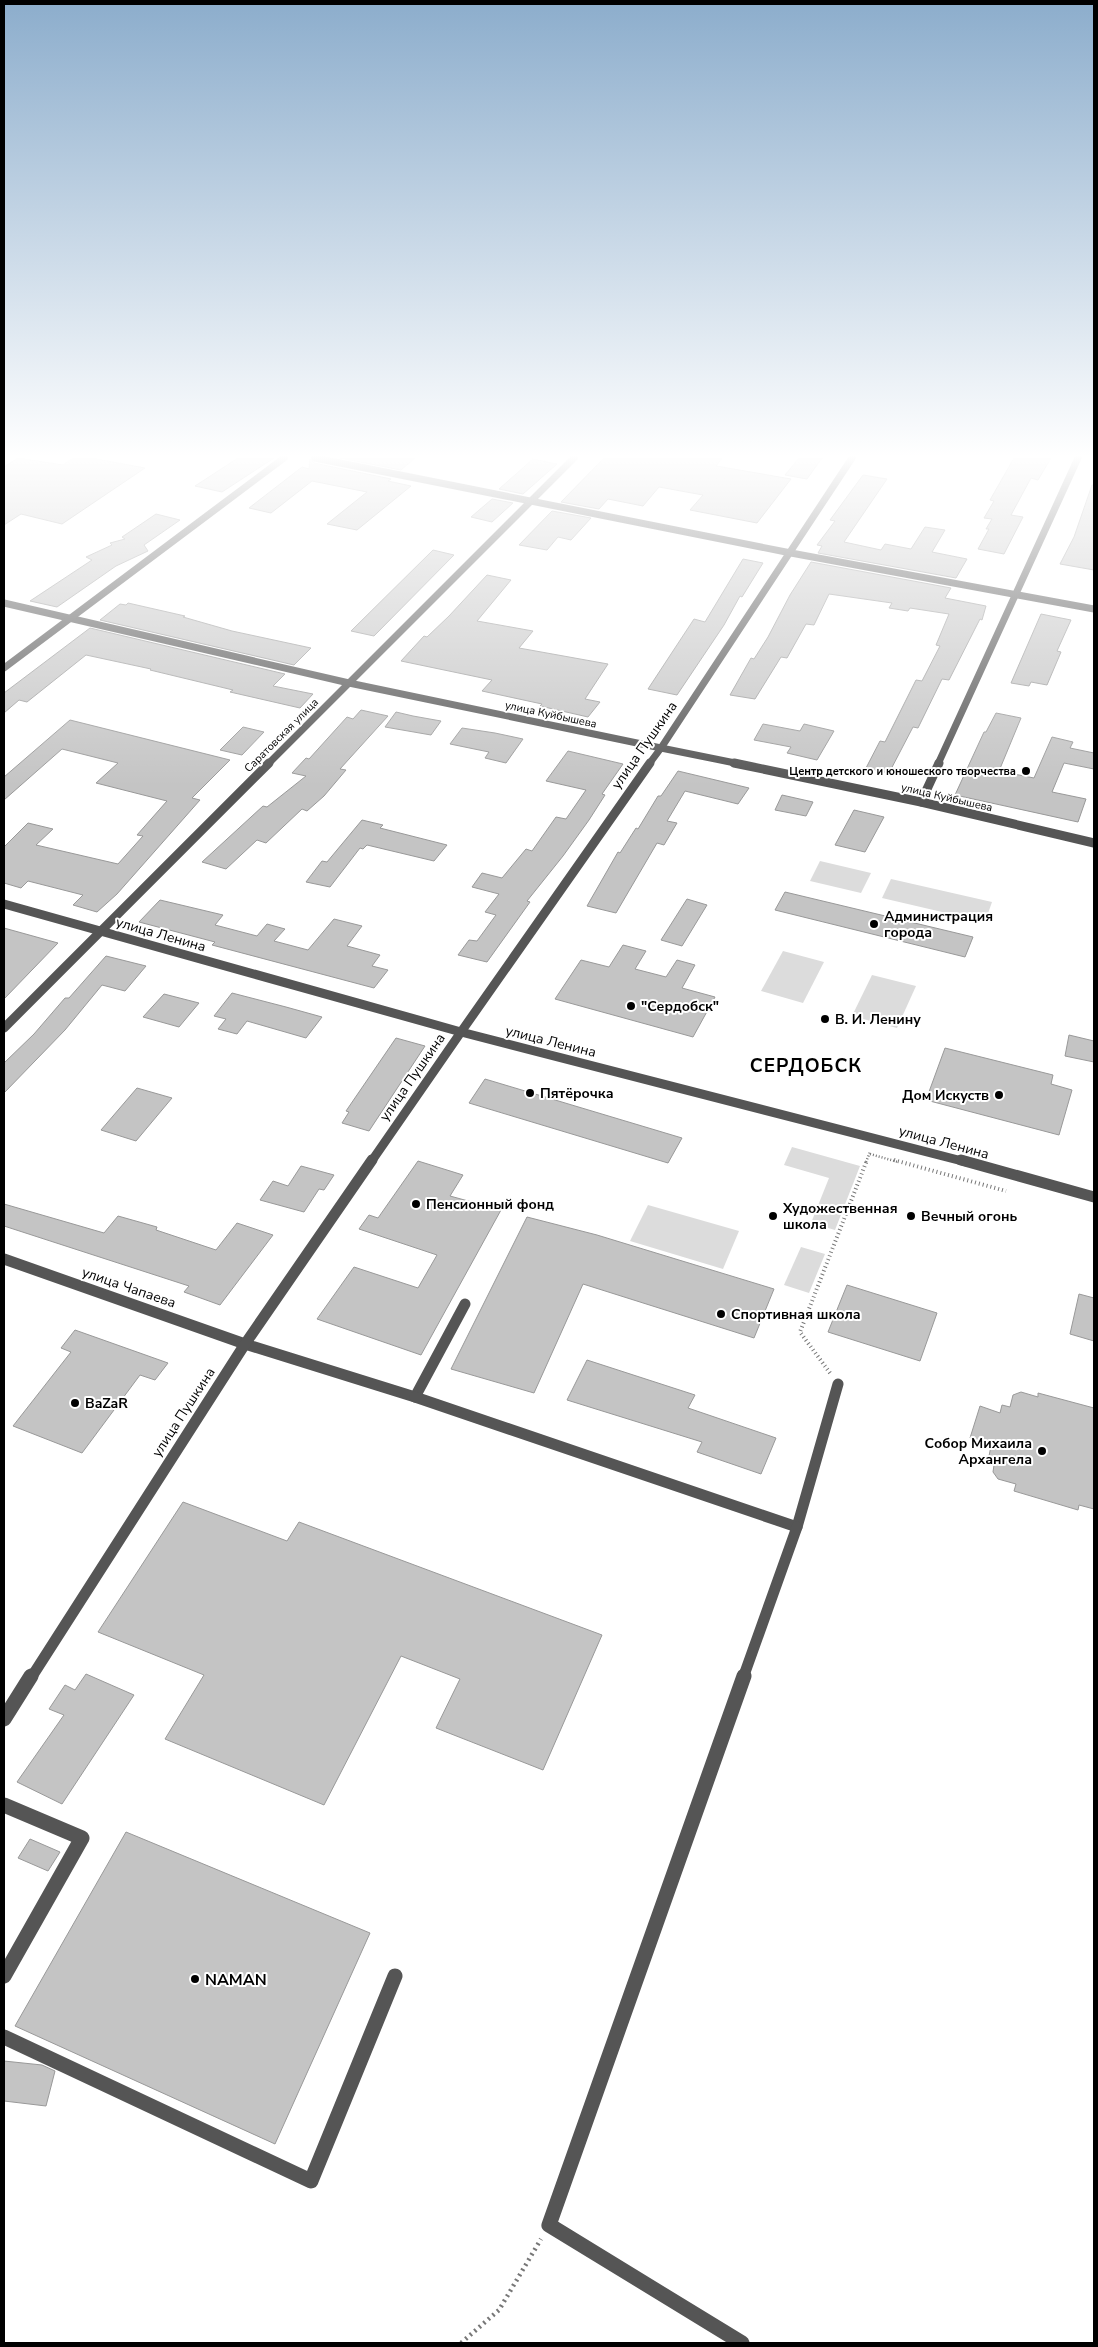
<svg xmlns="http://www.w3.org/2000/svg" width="1098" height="2347" font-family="'Nunito Sans',sans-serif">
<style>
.green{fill:#dcdcdc}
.building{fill:#c4c4c4;stroke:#999}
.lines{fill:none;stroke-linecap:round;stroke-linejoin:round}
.path-far2{stroke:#777;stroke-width:2.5;stroke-dasharray:1 2;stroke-linecap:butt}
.path-far1{stroke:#777;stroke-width:4;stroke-dasharray:1 3;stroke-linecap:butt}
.path{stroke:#777;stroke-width:4.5;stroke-dasharray:2 4;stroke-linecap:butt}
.service-far1{stroke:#555;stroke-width:11}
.service{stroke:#555;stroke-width:15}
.pedestrian-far1{stroke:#555;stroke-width:9}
.pedestrian{stroke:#555;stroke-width:11}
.minor-far3{stroke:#555;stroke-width:7}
.minor-far2{stroke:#555;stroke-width:9}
.minor-far1{stroke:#555;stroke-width:11}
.minor{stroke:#555;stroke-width:15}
.tertiary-far1{stroke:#555;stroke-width:7}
.tertiary{stroke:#555;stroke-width:9}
.poi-dot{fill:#000;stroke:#fff;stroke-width:2}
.labels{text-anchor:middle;stroke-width:4;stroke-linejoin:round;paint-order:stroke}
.far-street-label{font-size:11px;fill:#000;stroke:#fff}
.far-poi-label{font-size:11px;font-weight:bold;fill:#000;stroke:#fff;text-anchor:end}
.street-label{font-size:14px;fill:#000;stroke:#fff}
.poi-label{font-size:14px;font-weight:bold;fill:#000;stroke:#fff;text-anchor:start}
.near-poi-label{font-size:16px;font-weight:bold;fill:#000;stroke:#fff;text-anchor:start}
.district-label{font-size:19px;font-weight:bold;letter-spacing:1px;fill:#000;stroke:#fff}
</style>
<rect width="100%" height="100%" fill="#fff"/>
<!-- green -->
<g class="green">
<polygon points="820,861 871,873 861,893 810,881"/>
<polygon points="891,879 992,902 985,922 882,898"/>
<polygon points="783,951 824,962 803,1003 761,991"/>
<polygon points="872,975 916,986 897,1028 852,1016"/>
<polygon points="792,1147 860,1166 835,1230 811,1223 829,1178 784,1165"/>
<polygon points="648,1205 739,1231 723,1269 630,1241"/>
<polygon points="801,1247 825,1254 809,1293 784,1285"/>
</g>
<!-- building -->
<g class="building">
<polygon points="18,458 63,465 73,458 91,458 145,468 62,524 21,514 4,525 4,467"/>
<polygon points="238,458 274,458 222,492 195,486"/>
<polygon points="340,458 415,458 401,470"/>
<polygon points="604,458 722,458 716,466 791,479 757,523 690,510 703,495 659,487 643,506 608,499 599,509 561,502"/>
<polygon points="799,458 822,458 807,479 785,475"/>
<polygon points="1014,458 1051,458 1038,480 1031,478 1011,515 1023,517 1004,554 978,549 989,529 986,529 992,519 984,518 994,501 990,500"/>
<polygon points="310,459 314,463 391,479 388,481 411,486 357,530 327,524 367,492 312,481 271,513 249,508 302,467 309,469"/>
<polygon points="533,459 557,464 523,494 499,489"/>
<polygon points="863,475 887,479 844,542 881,550 885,544 911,549 925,527 945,530 932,552 967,559 956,578 818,553 822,546 817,545 835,521 830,520"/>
<polygon points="1092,485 1094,485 1094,570 1060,564 1074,537"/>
<polygon points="492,499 513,503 492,522 471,517"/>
<polygon points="552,511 591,518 571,540 558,537 547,550 519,545"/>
<polygon points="156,514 180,520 144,545 148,551 116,566 57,607 30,601 92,560 86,557 112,545 110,543 125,539 122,537"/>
<polygon points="433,550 454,555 374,636 351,631"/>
<polygon points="743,559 763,563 742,597 740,596 724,625 677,695 648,689 694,619 705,622"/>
<polygon points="811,562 951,588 945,598 986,606 982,620 980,619 949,680 942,679 918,728 913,727 889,773 866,768 880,741 885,742 916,680 922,681 940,646 936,645 949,614 910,608 908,611 889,608 892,603 829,594 814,625 806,624 787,658 781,657 755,699 730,695 751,658 754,659 768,637 790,595"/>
<polygon points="487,575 511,580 477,621 533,631 519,648 608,664 585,699 600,702 588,717 540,706 542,704 482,691 492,680 401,661 424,636 427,637 449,616"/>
<polygon points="128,603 185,616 183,617 232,631 311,648 294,665 100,620 120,604 126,605"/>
<polygon points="1041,614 1071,620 1057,651 1061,652 1047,685 1031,682 1029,686 1011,683"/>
<polygon points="90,628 285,674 273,686 313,694 300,708 230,692 233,690 150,670 151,669 86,655 27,702 19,700 4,713 4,693"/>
<polygon points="361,710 388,716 340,769 346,770 324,796 307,811 302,809 266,843 257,840 226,869 202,862 263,806 267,807 306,776 292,773 306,758 309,759 347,717 353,719"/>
<polygon points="396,712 413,716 441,721 431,735 385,727"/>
<polygon points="996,713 1021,718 999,771 1034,778 1052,737 1073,742 1070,748 1094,753 1094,769 1064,763 1052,792 1086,799 1078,822 955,795 984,732 986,732"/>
<polygon points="70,720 230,760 192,798 200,800 117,894 97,912 73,905 83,895 28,881 21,888 4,883 4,847 28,823 53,829 36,845 118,864 143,836 137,835 167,801 96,783 118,763 62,749 4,800 4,777"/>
<polygon points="763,724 800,731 804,724 834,731 817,760 787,753 791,747 754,740"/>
<polygon points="243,727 264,732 242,755 220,750"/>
<polygon points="462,728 495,733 523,739 506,763 485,758 489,752 450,744"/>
<polygon points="568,751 623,764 602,794 605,795 589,820 563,856 527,901 530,902 487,962 458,955 469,940 477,941 496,915 485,912 499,894 472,887 482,873 502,878 526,849 532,851 556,817 566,819 586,790 546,781"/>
<polygon points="678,771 749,788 738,804 685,791 667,821 677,823 664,845 657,843 616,913 587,906 618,852 620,853 636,828 638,829 658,796 661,796"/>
<polygon points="782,795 813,802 806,816 775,810"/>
<polygon points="854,810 884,817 865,852 835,845"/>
<polygon points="362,820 383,825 380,828 447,845 434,861 367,845 363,849 360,848 330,887 306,882 322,861 327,862"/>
<polygon points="785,892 973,937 965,957 775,910"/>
<polygon points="687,899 707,905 682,946 661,940"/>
<polygon points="160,900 223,915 215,925 257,936 267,924 285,929 274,941 308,950 334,919 362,926 347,946 380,955 372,966 388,970 374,988 212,945 215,942 139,922"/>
<polygon points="4,928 58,943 4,999"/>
<polygon points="623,945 646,951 635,969 666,977 677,960 695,965 682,988 715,997 693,1037 555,999 581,960 609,967"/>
<polygon points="106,956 146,966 125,991 102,985 65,1030 4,1093 4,1063 34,1034 65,998 69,998"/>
<polygon points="232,993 286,1007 322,1017 306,1038 247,1021 237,1034 218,1029 226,1019 214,1016"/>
<polygon points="164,994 199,1003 179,1027 143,1017"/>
<polygon points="1069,1035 1094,1041 1094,1062 1065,1056"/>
<polygon points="396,1038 425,1046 369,1131 342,1123 349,1112 346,1111"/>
<polygon points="945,1048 1053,1075 1051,1084 1072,1090 1059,1135 926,1100"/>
<polygon points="485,1079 682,1138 668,1163 469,1103"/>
<polygon points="137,1088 172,1098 136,1141 101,1130"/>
<polygon points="418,1161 463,1175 450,1196 501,1210 421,1355 317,1319 354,1267 418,1288 437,1255 359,1229 369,1215 378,1218"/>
<polygon points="301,1166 334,1175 324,1190 319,1189 304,1212 260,1200 273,1181 288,1186"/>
<polygon points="4,1204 104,1233 118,1216 157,1227 156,1230 216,1250 237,1223 273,1235 220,1305 184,1292 189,1286 4,1226"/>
<polygon points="527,1217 597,1235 774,1289 754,1338 583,1284 534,1393 451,1369"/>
<polygon points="847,1285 937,1313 920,1361 828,1332"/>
<polygon points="1079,1294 1094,1298 1094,1341 1070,1334"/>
<polygon points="75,1330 168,1363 155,1380 140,1375 82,1453 13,1426 71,1352 61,1348"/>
<polygon points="587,1360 695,1395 688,1408 776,1438 761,1474 697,1452 702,1442 567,1400"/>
<polygon points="1021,1392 1038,1397 1038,1393 1094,1408 1094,1509 1079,1505 1078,1510 1014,1491 1016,1484 998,1479 993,1472 995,1458 989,1456 991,1446 970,1438 980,1406 1000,1413 1002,1405 1010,1407 1013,1395"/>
<polygon points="183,1502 287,1541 299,1522 602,1635 543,1770 436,1728 460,1679 401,1656 324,1805 165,1739 204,1675 98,1632"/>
<polygon points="86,1674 134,1695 62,1804 17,1782 64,1715 49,1709 65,1685 75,1690"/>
<polygon points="126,1832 370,1933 275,2144 15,2026"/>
<polygon points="30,1839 60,1852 48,1871 18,1858"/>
<polygon points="4,2061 42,2065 55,2071 46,2106 4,2101"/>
</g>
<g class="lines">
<!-- path-far2 -->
<g class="path-far2">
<polyline points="870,1154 898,1162"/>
<polyline points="866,1162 870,1152"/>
</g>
<!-- path-far1 -->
<g class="path-far1">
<polyline points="894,1160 1006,1191"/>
<polyline points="830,1373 800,1332 867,1160"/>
</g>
<!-- path -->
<polyline class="path" points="461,2343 499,2310 541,2239"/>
<!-- service-far1 -->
<g class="service-far1">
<polyline points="245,1344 415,1397 465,1304"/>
<polyline points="415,1397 797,1527 838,1384"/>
<polyline points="743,1678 797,1527"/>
</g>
<!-- service -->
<g class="service">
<polyline points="4,1805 82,1838 4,1976"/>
<polyline points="4,2037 311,2181 395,1976"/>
<polyline points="742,2343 549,2225 744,1676"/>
</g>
<!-- pedestrian-far1 -->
<polyline class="pedestrian-far1" points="461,1032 966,1162"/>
<!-- pedestrian -->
<polyline class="pedestrian" points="961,1160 1094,1197"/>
<!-- minor-far3 -->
<g class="minor-far3">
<polyline points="315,458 791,553 1094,609"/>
<polyline points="4,603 349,683 661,748 852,458"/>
<polyline points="4,668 284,458"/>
<polyline points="268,764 574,458"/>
<polyline points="938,764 1078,458"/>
</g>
<!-- minor-far2 -->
<g class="minor-far2">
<polyline points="921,802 939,763"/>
<polyline points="4,1028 269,763"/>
<polyline points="371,1162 461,1032"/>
</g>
<!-- minor-far1 -->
<g class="minor-far1">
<polyline points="4,1259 245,1344"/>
<polyline points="31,1678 245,1344 372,1160"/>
</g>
<!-- minor -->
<polyline class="minor" points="4,1719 31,1676"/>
<!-- tertiary-far1 -->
<polyline class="tertiary-far1" points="649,764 661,748 740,764"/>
<!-- tertiary -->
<g class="tertiary">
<polyline points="734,763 921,802 1094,843"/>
<polyline points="4,904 461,1032 650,763"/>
</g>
</g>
<!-- sky -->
<linearGradient id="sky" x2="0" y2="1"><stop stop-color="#8cadcc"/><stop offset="0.58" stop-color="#fff"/><stop offset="1" stop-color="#fff" stop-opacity="0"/></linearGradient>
<rect width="1098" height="786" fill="url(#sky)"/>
<!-- markers -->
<g class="poi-dot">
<circle cx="1026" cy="771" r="5"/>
<circle cx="874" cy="924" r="5"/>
<circle cx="631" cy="1006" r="5"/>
<circle cx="825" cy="1019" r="5"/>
<circle cx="530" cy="1093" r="5"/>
<circle cx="999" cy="1095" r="5"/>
<circle cx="416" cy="1204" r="5"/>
<circle cx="773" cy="1216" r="5"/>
<circle cx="911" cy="1216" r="5"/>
<circle cx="721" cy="1314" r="5"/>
<circle cx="75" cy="1403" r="5"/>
<circle cx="1042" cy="1451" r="5"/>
<circle cx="195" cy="1979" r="5"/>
</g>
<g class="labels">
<!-- far-street labels -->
<g class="far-street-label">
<text transform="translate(551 714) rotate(12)" y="4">улица Куйбышева</text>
<text transform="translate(281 735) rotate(-45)" y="4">Саратовская улица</text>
<text transform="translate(947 797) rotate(13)" y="4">улица Куйбышева</text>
</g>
<!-- far-poi labels -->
<g class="far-poi-label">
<text x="1016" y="775">Центр детского и юношеского творчества</text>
</g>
<!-- street labels -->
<g class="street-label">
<text transform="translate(644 745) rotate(-55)" y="5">улица Пушкина</text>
<text transform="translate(161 934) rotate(16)" y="5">улица Ленина</text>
<text transform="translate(551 1041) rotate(14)" y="5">улица Ленина</text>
<text transform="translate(412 1077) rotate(-55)" y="5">улица Пушкина</text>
<text transform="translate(944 1142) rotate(15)" y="5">улица Ленина</text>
<text transform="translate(129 1287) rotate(19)" y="5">улица Чапаева</text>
<text transform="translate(183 1412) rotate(-57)" y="5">улица Пушкина</text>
</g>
<!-- poi labels -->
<g class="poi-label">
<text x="884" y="921">Администрация<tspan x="884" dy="16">города</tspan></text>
<text x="641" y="1011">"Сердобск"</text>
<text x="835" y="1024">В. И. Ленину</text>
<text x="540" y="1098">Пятёрочка</text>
<text x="989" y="1100" text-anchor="end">Дом Искуств</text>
<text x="426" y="1209">Пенсионный фонд</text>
<text x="783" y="1213">Художественная<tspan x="783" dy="16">школа</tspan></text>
<text x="921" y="1221">Вечный огонь</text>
<text x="731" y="1319">Спортивная школа</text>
<text x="85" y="1408">BaZaR</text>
<text x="1032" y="1448" text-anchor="end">Собор Михаила<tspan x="1032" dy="16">Архангела</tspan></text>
</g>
<!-- near-poi labels -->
<g class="near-poi-label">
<text x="205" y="1985">NAMAN</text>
</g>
<!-- district labels -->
<g class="district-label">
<text x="806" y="1072">СЕРДОБСК</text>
</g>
</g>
<!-- border -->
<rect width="1098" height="2347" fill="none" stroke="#000000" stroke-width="10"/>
</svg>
